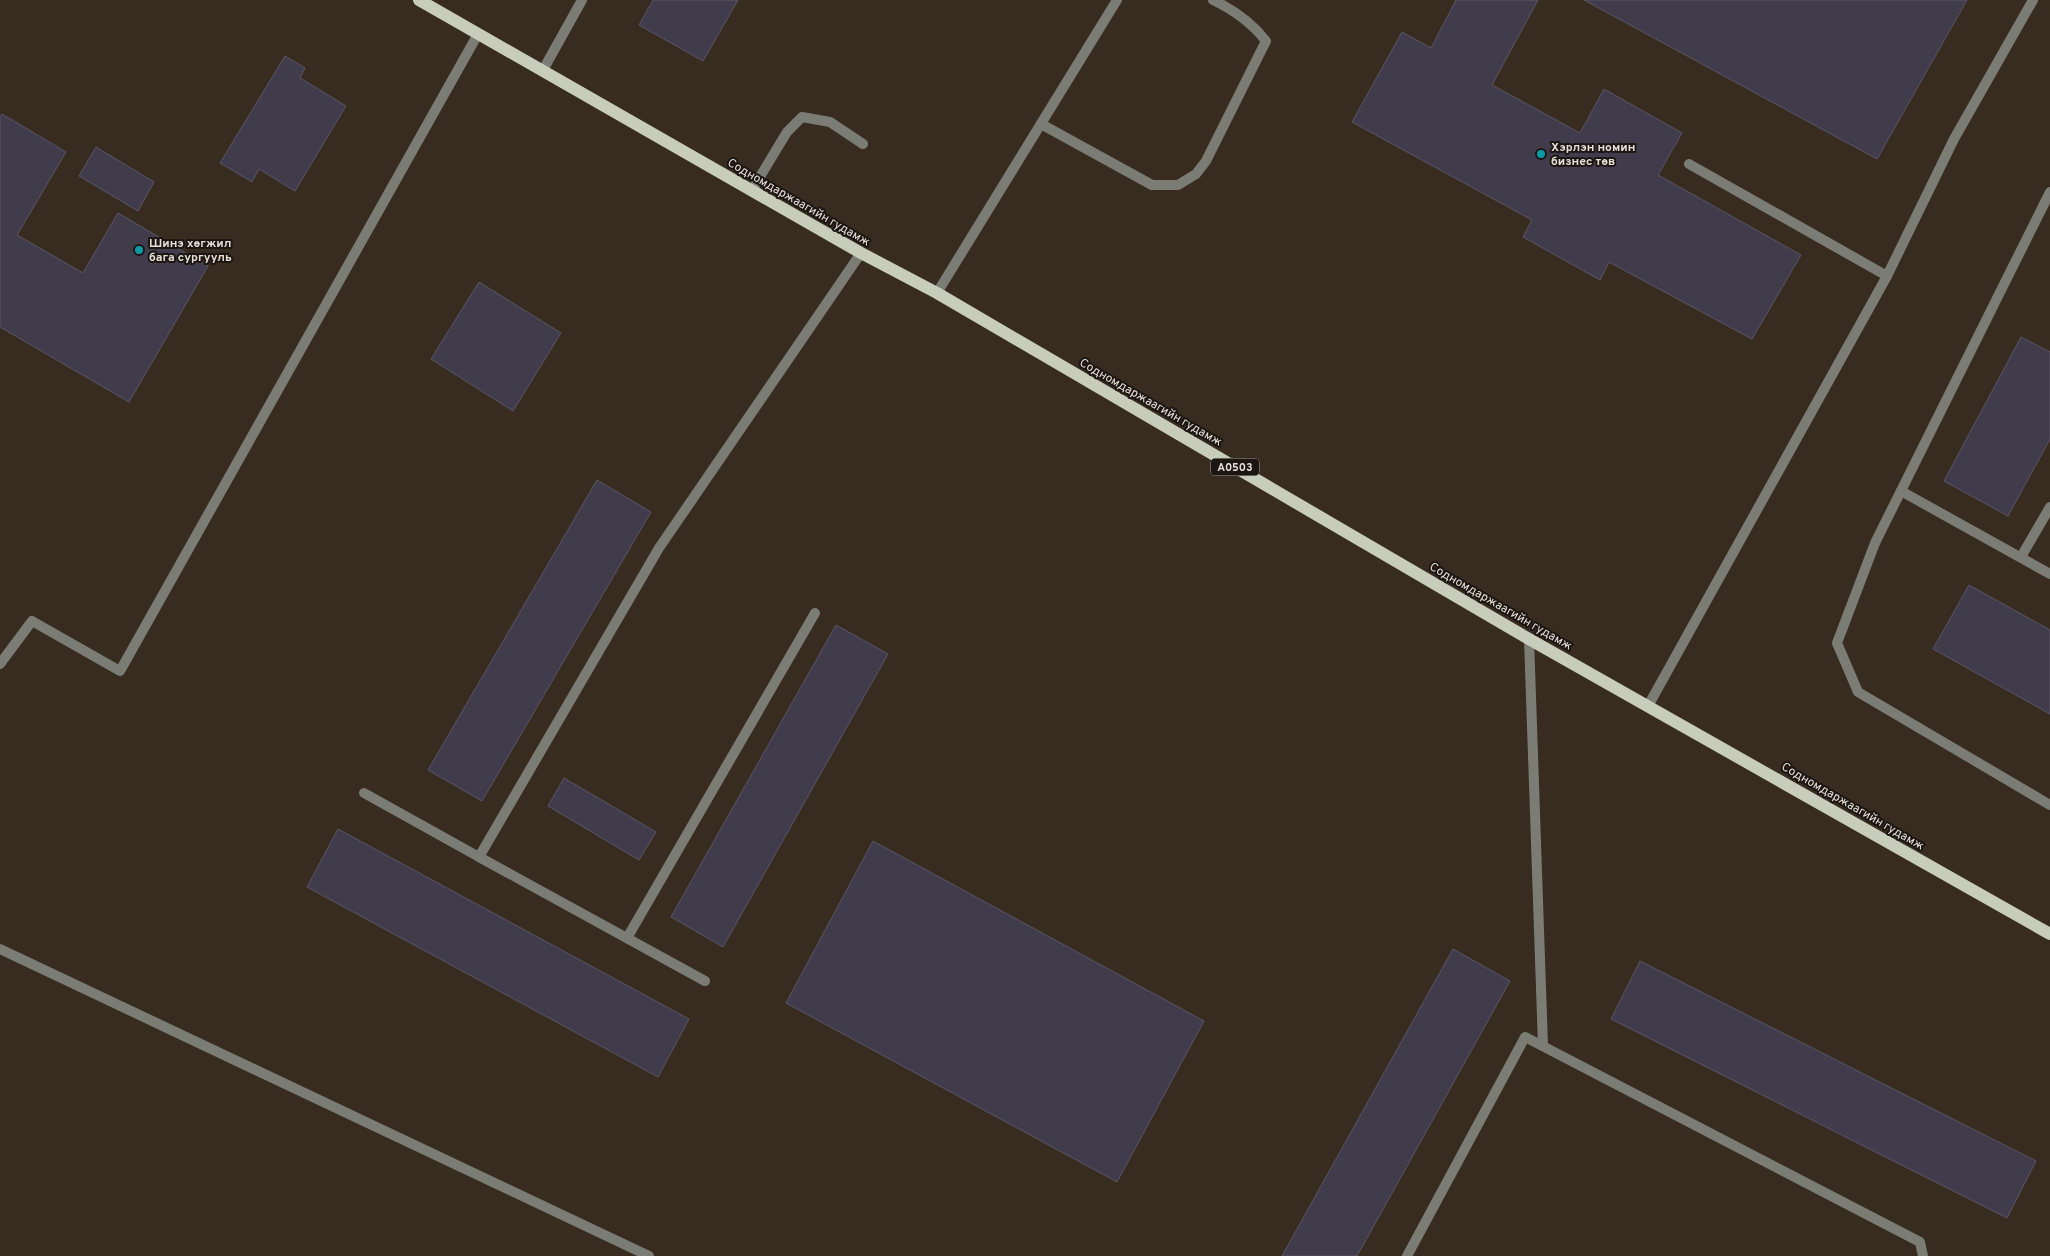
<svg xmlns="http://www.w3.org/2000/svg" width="2050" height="1256" font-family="Overpass,sans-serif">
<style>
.building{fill:#403c4b;stroke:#5b5666}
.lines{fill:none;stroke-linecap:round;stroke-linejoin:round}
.lane{stroke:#7b7d75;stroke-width:10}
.street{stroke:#7b7d75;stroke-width:10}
.primary{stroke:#c8ccbb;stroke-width:12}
.culture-dot{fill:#0f9aa8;stroke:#1b1611;stroke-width:2}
.labels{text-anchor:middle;stroke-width:4;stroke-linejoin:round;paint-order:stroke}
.shield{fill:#1b1611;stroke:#a9a29c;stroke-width:1}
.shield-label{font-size:11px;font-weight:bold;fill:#e6ded7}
.poi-label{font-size:12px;font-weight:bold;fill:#e6ded7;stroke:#1b1611;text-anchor:start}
.street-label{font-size:12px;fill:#e6ded7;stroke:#1b1611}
</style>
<rect width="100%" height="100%" fill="#382c21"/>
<!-- building -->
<g class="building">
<polygon points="653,0 738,0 703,61 639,25"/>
<polygon points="1456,0 1538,0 1492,85 1580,133 1604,89 1682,133 1658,175 1801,255 1752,339 1609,262 1600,280 1523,237 1532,220 1352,122 1402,32 1431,48"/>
<polygon points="1584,0 1967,0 1877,159"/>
<polygon points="285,56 305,68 300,78 346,106 295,191 259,169 252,182 220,163"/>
<polygon points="2,114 66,152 17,235 83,273 118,213 208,266 129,402 0,327 0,117"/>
<polygon points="96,147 154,182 138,211 79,176"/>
<polygon points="479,282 561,333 513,411 431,359"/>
<polygon points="2021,337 2050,352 2050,439 2008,516 1944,481"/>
<polygon points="597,480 651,512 482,801 428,770"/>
<polygon points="1969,585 2050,630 2050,714 1933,649"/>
<polygon points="836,625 888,654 723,947 671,917"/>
<polygon points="564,778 656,832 639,860 548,806"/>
<polygon points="338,829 689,1019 658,1077 307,887"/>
<polygon points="873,841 1204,1021 1117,1182 786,1003"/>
<polygon points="1453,949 1510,981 1357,1256 1282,1256"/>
<polygon points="1640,961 2036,1161 2007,1218 1611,1019"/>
</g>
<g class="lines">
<!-- lane -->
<g class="lane">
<polyline points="543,70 582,0"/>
<path d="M1041,124L1152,185H1178L1196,174L1206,161L1266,41C1252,23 1234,10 1213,0"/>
<polyline points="1689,164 1887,276"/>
<polyline points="752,190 787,132 802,117 830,122 863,144"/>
<polyline points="937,293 1117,0"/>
<polyline points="2021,557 2050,507"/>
<polyline points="0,664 32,621 120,671 478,34"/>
<polyline points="1648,706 1887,276 1954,139 2033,0"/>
<polyline points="364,793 479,857"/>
<polyline points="627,938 815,613"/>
<polyline points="705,981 479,857 659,548 861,253"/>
</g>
<!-- street -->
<g class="street">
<polyline points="2050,192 1875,543 1837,643 1858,692 2050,805"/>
<polyline points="1901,491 2050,574"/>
<polyline points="1529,639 1543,1046"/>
<polyline points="0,949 649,1256"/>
<polyline points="1407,1256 1525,1037 1920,1242 1923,1256"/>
</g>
<!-- primary -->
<polyline class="primary" points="419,0 861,253 937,293 1529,639 2050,934"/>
</g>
<!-- markers -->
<g class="culture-dot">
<circle cx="1541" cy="154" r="5"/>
<circle cx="139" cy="250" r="5"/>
</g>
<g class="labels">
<!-- shield labels -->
<rect class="shield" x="1211" y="458.5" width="48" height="17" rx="4"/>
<g class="shield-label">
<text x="1235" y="471">A0503</text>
</g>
<!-- poi labels -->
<g class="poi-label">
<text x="1551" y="151">Хэрлэн номин<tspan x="1551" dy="14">бизнес төв</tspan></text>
<text x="149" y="247">Шинэ хөгжил<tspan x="149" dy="14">бага сургууль</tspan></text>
</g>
<!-- street labels -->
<g class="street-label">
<text transform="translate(799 202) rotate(30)" y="4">Содномдаржаагийн гудамж</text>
<text transform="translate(1151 402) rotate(30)" y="4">Содномдаржаагийн гудамж</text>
<text transform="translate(1501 606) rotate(30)" y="4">Содномдаржаагийн гудамж</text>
<text transform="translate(1853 806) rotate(30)" y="4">Содномдаржаагийн гудамж</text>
</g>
</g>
</svg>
